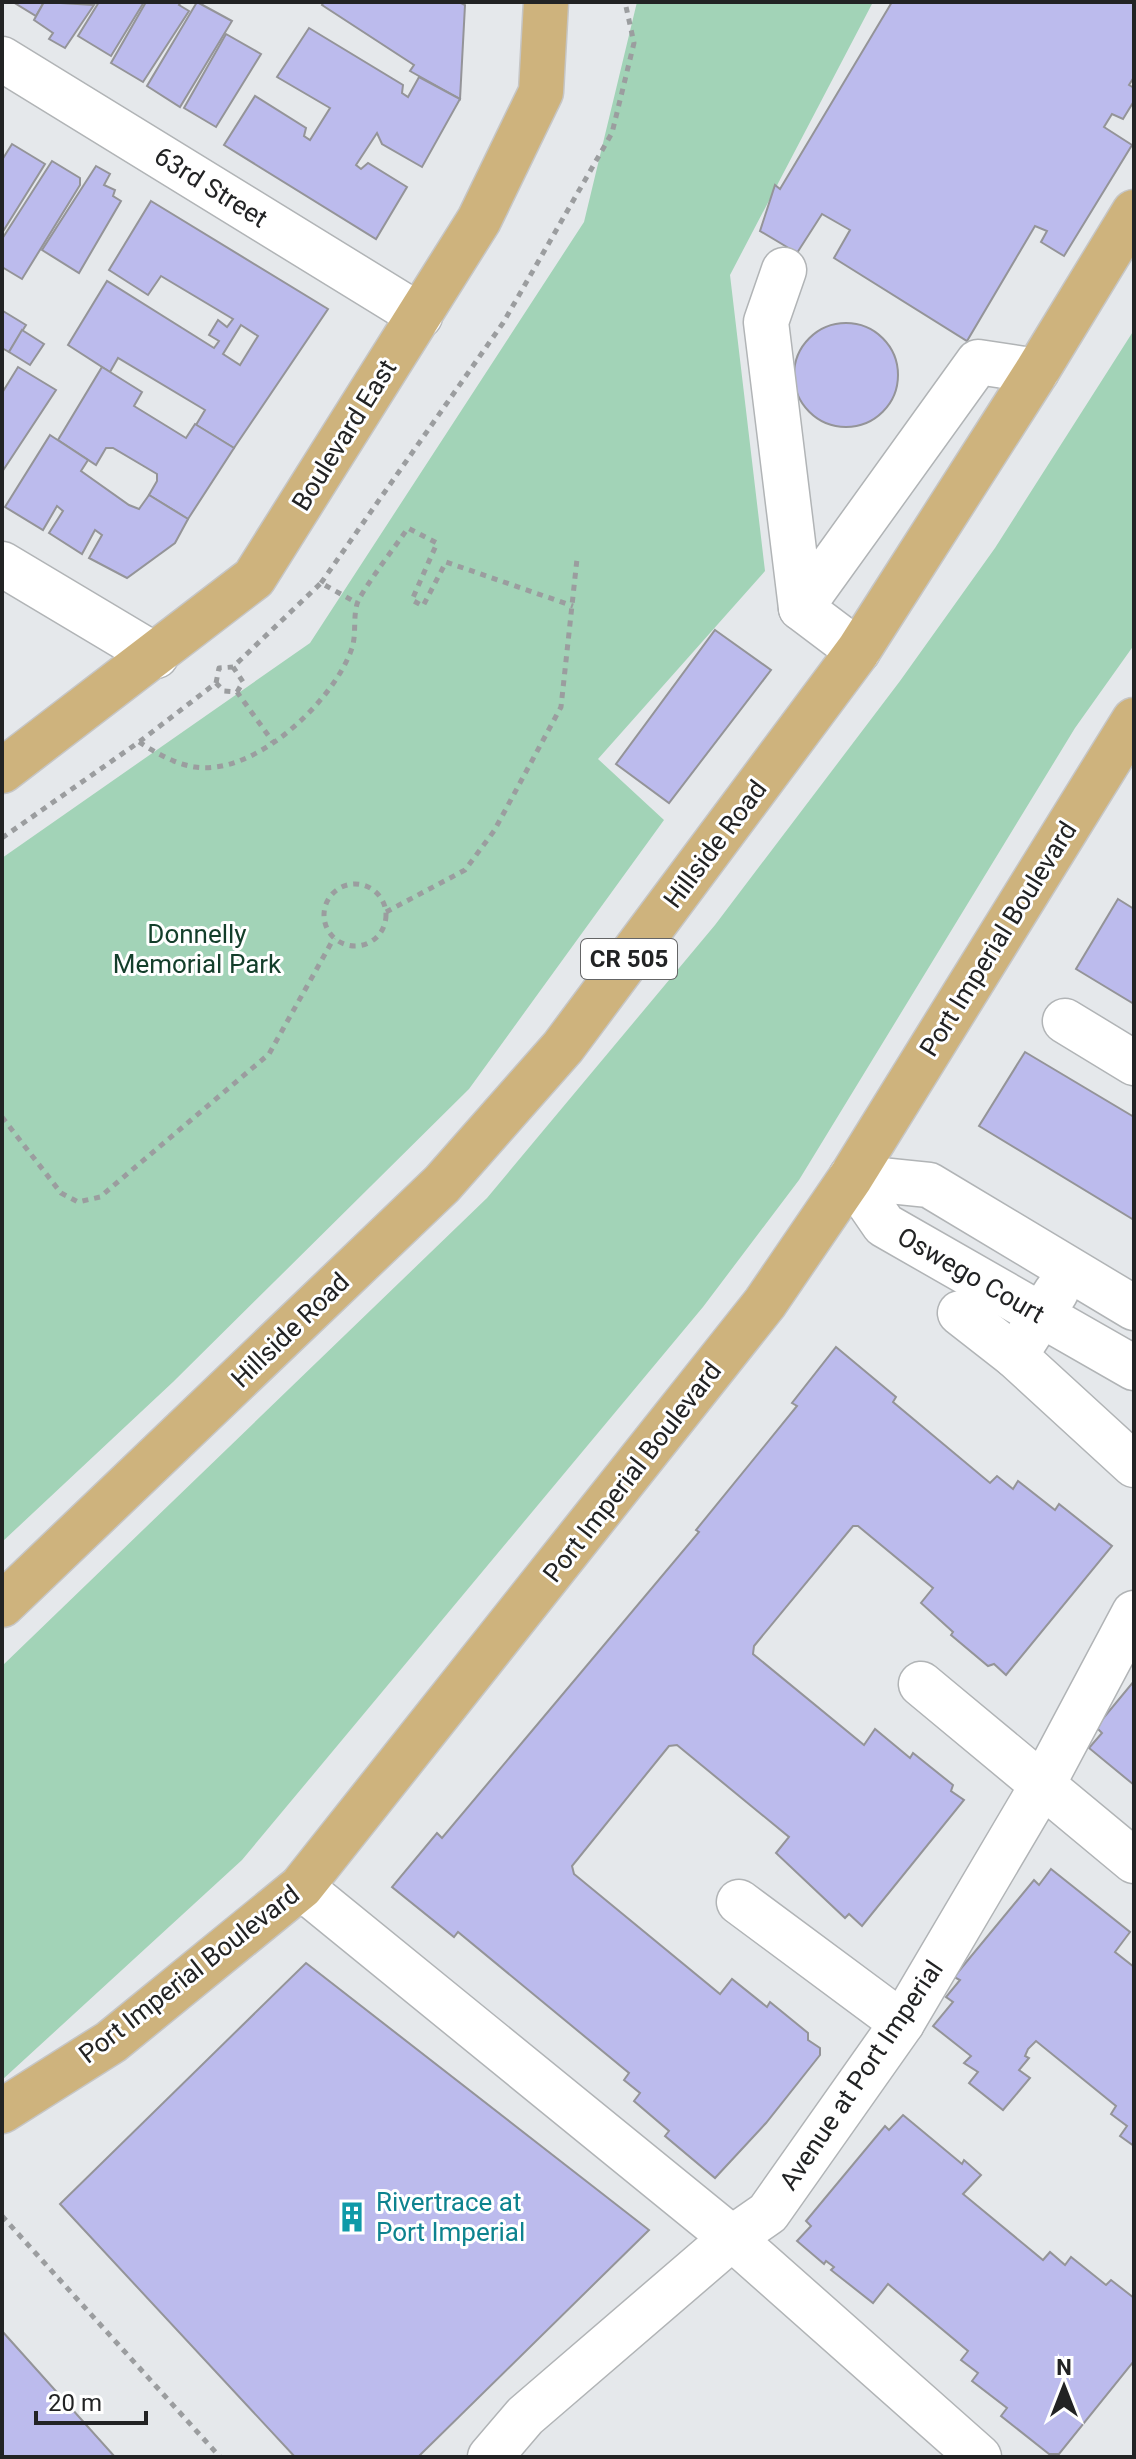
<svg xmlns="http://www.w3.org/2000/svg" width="1136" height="2459" font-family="Roboto,sans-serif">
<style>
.green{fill:#a2d3b7}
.building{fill:#bcbbed;stroke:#949498;stroke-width:2;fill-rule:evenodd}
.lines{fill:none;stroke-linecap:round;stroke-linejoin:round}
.minor-casing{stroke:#b1b4b6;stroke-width:47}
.major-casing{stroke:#c6c6c6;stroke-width:47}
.path{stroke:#9b9d9f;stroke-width:5;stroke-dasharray:6 6;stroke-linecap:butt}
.minor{stroke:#fff;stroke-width:44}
.major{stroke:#ceb37d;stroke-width:44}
.labels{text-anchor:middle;stroke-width:6;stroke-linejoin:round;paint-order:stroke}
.shield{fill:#fff;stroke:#646566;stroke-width:2}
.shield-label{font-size:24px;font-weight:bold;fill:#222324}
.street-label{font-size:26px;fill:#222324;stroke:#fff}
.park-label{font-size:26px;fill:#133e2a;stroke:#fff}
.culture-label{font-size:26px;fill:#0d838f;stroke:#fff;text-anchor:start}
</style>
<rect width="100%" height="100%" fill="#e5e8eb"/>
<!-- green -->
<g class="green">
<polygon points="637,2 873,2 730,275 765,571 598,759 664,820 469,1089 173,1382 2,1542 2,858 310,643 584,222"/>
<polygon points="1134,330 1134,645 1075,728 799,1180 703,1307 242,1860 2,2080 2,1666 487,1198 715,925 900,681 995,548"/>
</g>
<!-- building -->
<g class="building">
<polygon points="13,2 44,2 36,16"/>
<polygon points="44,2 94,5 65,48 49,39 53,33 34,20"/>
<polygon points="99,2 144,2 111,56 78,36"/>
<polygon points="146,2 181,2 179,5 189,11 143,82 111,63"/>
<polygon points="197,2 232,21 180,107 147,86"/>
<polygon points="324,2 459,2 465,5 460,99 410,71 414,65 322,5"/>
<polygon points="892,2 1134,2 1134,77 1129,85 1134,88 1134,101 1123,119 1112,114 1104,127 1132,145 1064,256 1041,242 1047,231 1035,226 967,341 834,258 850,230 822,214 797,253 760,231 775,185 780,189"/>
<polygon points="309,28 403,85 402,93 408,97 419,77 460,99 422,167 382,144 377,133 356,165 361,169 368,163 407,187 376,239 224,145 255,96 306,128 304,136 310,140 330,108 277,77"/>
<polygon points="226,34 261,54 216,127 184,108"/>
<polygon points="12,144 45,164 2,233 2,160"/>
<polygon points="52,161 80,178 80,185 22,279 2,267 2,239"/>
<polygon points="96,166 110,174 104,185 115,190 113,196 121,201 79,273 42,250"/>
<path d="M151,201L328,309L234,448L196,425L205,410L118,358L110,372L68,345L107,281L214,348L219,341L209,335L218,320L227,327L233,319L161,276L148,295L109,270ZM241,325L258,336L240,365L223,354Z"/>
<polygon points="3,311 26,325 9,352 2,348"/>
<circle cx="846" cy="375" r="52"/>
<polygon points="22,330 44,344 30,365 9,352"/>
<polygon points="18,367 56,390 2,472 2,393"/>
<polygon points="102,367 142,392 134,406 186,438 195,424 234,448 188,519 149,495 157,481 157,474 113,448 106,448 96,465 58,440"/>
<polygon points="50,435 88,460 81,471 129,505 139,509 149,495 188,519 175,543 127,578 89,558 102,535 95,530 82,554 49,533 63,511 57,506 43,530 5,507"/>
<polygon points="715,630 771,670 669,803 616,764"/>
<polygon points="1118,899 1134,909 1134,1004 1076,969"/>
<polygon points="1025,1052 1134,1117 1134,1220 979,1126"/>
<polygon points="836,1347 896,1397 893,1402 990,1483 997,1476 1013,1489 1018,1481 1055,1510 1059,1504 1112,1546 1006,1675 994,1664 988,1666 951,1635 953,1632 921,1603 933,1588 858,1526 853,1526 754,1646 753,1654 864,1745 875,1729 910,1758 913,1753 953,1785 951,1791 964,1800 862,1926 849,1914 845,1918 776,1853 789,1837 677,1745 669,1746 572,1866 574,1874 720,1994 732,1979 767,2007 770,2002 808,2033 808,2040 820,2048 820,2055 766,2123 715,2178 665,2136 669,2131 634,2101 640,2093 624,2080 629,2073 458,1932 454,1937 392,1887 437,1833 442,1838 699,1532 696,1530 797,1406 792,1403"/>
<polygon points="1134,1681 1134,1785 1089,1748 1102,1733 1096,1727"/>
<polygon points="1051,1869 1130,1932 1115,1952 1134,1967 1134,2146 1120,2136 1127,2126 1111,2114 1116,2106 1036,2041 1028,2049 1025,2056 1029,2058 1019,2070 1030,2078 1003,2110 969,2083 978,2072 964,2063 971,2056 933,2026 953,2002 946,1997 960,1980 954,1977 1034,1880 1039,1885"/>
<polygon points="306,1963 649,2230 418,2457 295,2457 60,2204"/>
<polygon points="903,2115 962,2164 964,2160 981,2175 963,2194 1043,2260 1050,2252 1065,2265 1071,2257 1106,2285 1111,2280 1134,2298 1134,2361 1059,2454 1049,2454 1001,2416 1007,2408 972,2381 978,2373 961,2360 968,2351 888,2284 873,2303 831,2270 834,2267 826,2261 824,2264 797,2241 811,2226 806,2221 885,2126 889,2130"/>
<polygon points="2,2331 115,2457 2,2457"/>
</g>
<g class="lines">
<!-- minor casing -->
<g class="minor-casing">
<g id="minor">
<polyline points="2,59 420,316"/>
<polyline points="784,270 766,322 801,608 858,651"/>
<polyline points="2,564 156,656"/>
<polyline points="801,608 978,362 1037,371"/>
<polyline points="1065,1021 1134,1063"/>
<polyline points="851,1177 884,1225 1134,1368"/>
<polyline points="851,1177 929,1185 1134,1308"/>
<polyline points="1056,1292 1015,1356 1134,1465"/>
<polyline points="960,1313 1015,1356"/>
<polyline points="921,1684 1134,1861"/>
<polyline points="301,1887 732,2238 979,2457"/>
<polyline points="739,1902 902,2023"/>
<polyline points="490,2457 525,2416 732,2238 768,2213 902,2023 1043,1784 1134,1613"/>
</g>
</g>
<!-- major casing -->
<g class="major-casing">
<g id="major">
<polyline points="2,771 254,578 479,220 541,92 546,2"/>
<polyline points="2,1605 442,1184 563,1047 858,651 1037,371 1134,212"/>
<polyline points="2,2111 111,2042 301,1887 765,1303 851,1177 1134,720"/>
</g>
</g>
<!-- path -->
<g class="path">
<polyline points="321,583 503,323 612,133 634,43 625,2"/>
<polyline points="216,683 219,668 233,667"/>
<polyline points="237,692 243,682 233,667 321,583 357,603"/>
<path d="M139,742C156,753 175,764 195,767C255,776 334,701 352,648C357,633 352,613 359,599C373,575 392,551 408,528L437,543L412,600L423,606L446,562L573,606"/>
<polyline points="2,838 139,742 216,683 224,691 237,692 273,742"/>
<circle cx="355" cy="915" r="31"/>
<polyline points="386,912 465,870 494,831 561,707 577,559"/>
<polyline points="2,1117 61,1193 78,1202 100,1197 269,1054 334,938"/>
<polyline points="2,2216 220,2457"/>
</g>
<!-- minor -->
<use href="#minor" class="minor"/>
<!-- major -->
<use href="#major" class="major"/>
</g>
<!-- icons -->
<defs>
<g id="building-bare" transform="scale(2.4)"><path d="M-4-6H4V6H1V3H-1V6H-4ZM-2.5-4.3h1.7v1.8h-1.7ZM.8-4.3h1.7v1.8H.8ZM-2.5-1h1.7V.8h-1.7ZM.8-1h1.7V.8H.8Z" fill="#0f9aa8" stroke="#fff" stroke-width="2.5" paint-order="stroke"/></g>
</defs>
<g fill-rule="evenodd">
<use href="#building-bare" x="352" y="2217"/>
</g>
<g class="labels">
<!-- shield labels -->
<rect class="shield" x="581" y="939" width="96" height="40" rx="6"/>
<g class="shield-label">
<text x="629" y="967">CR 505</text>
</g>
<!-- street labels -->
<g class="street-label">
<text transform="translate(211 187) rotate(32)" y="9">63rd Street</text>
<text transform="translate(344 435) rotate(-58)" y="9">Boulevard East</text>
<text transform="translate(715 844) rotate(-53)" y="9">Hillside Road</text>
<text transform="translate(998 939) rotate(-58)" y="9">Port Imperial Boulevard</text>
<text transform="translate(971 1275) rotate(30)" y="9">Oswego Court</text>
<text transform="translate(290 1330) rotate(-44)" y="9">Hillside Road</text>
<text transform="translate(632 1472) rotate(-52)" y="9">Port Imperial Boulevard</text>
<text transform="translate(189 1974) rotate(-38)" y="9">Port Imperial Boulevard</text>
<text transform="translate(861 2075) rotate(-56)" y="9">Avenue at Port Imperial</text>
</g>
<!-- park labels -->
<g class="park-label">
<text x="197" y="943">Donnelly<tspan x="197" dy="30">Memorial Park</tspan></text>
</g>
<!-- culture labels -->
<g class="culture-label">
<text x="376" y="2211">Rivertrace at<tspan x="376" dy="30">Port Imperial</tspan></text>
</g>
</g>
<!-- border -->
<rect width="1136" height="2459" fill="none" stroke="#222324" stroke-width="8"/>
<!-- north arrow -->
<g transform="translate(1064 2387)" stroke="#ffffff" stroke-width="6" paint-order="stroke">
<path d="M0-6L14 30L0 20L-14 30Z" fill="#222324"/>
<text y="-12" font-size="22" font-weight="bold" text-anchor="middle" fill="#222324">N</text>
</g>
<!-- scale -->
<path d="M36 2411v12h110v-12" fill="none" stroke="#222324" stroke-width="4"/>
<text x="48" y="2411" font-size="24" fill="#222324" stroke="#ffffff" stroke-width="6" paint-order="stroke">20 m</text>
</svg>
